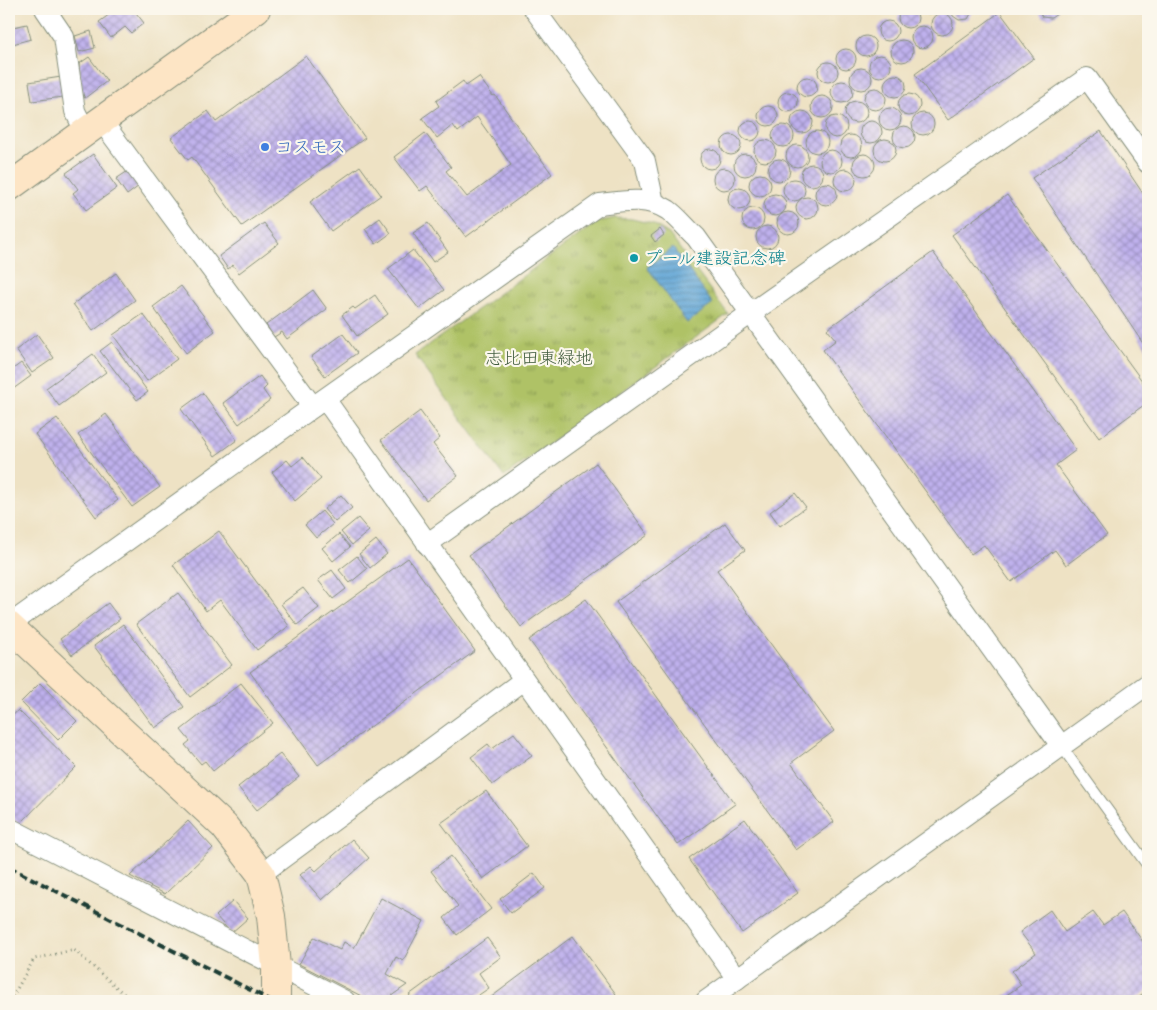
<svg xmlns="http://www.w3.org/2000/svg" width="1157" height="1010" font-family="'Shantell Sans','Klee One',sans-serif">
<style>
.park{fill:url(#park-tufts);stroke:#67804d}
.water{fill:url(#water-rules);stroke:#407185}
.building{fill:url(#building-cross-hatch)}
.lines{fill:none;stroke-linecap:round;stroke-linejoin:round}
.lane-casing{stroke:#86907c;stroke-width:12}
.street-casing{stroke:#86907c;stroke-width:22}
.secondary-casing{stroke:#86907c;stroke-width:30}
.path{stroke:#86907c;stroke-width:3;stroke-dasharray:1 4;stroke-linecap:butt}
.lane{stroke:#fff;stroke-width:10}
.street{stroke:#fff;stroke-width:20}
.secondary{stroke:#fde5c5;stroke-width:28}
.rail{stroke:#1f3d34;stroke-width:4;stroke-dasharray:8 4;stroke-linecap:butt}
.shop-dot{fill:#3f7fe0;stroke:#fbf7ec;stroke-width:2}
.culture-dot{fill:#0f9aa8;stroke:#fbf7ec;stroke-width:2}
.labels{text-anchor:middle;stroke-width:4.5;stroke-linejoin:round;paint-order:stroke}
.shop-label{font-size:18px;fill:#366cbe;stroke:#fbf7ec;text-anchor:start}
.culture-label{font-size:18px;fill:#0d838f;stroke:#fbf7ec;text-anchor:start}
.park-label{font-size:18px;fill:#435e40;stroke:#fbf7ec}
</style>
<defs>
<pattern id="park-tufts" width="24" height="20" patternUnits="userSpaceOnUse" patternTransform="scale(1.25)"><rect width="24" height="20" fill="#afc266"/><path d="M3 7l-1-3M5 7V3M7 7l1-3M15 17l-1-3M17 17v-4M19 17l1-3" fill="none" stroke="#8e9f55"/></pattern>
<pattern id="water-rules" width="6" height="5" patternUnits="userSpaceOnUse" patternTransform="scale(1.25)"><rect width="6" height="5" fill="#60a5d6"/><path d="M0 2.5h6" fill="none" stroke="#4f88ae"/></pattern>
<pattern id="building-cross-hatch" width="8" height="8" patternUnits="userSpaceOnUse" patternTransform="scale(1.25)"><rect width="8" height="8" fill="#bfb1ed"/><path d="M0 0l8 8M0 8l8-8" fill="none" stroke="#9b91c1"/></pattern>
</defs>
<rect width="100%" height="100%" fill="#fbf7ec"/>
<filter id="ink" filterUnits="userSpaceOnUse"><feTurbulence type="fractalNoise" baseFrequency=".02" numOctaves="2"/><feDisplacementMap in="SourceGraphic" scale="10" xChannelSelector="R" yChannelSelector="G"/><feConvolveMatrix kernelMatrix="1 2 1 2 8 2 1 2 1" color-interpolation-filters="sRGB"/></filter>
<filter id="wash" filterUnits="userSpaceOnUse"><feTurbulence type="fractalNoise" baseFrequency=".0096" numOctaves="4" result="noise"/><feDisplacementMap in="SourceGraphic" scale="20" xChannelSelector="R" yChannelSelector="G"/><feGaussianBlur stdDeviation="1.12" result="paint"/><feColorMatrix in="noise" values="0 0 0 0 0 0 0 0 0 0 0 0 0 0 0 0 0 1.4 0 .05"/><feComposite in="paint" operator="in"/></filter>
<g filter="url(#wash)">
<rect width="100%" height="100%" fill="#eee2c4"/>
<!-- park -->
<polygon class="park" points="615,218 632,219 653,224 669,234 728,314 504,477 415,355 597,222"/>
<!-- water -->
<polygon class="water" points="673,248 713,304 687,323 647,267"/>
<g id="blocks">
<!-- building -->
<g class="building">
<circle cx="908" cy="18" r="10"/>
<polygon points="117,9 133,9 144,23 131,33 125,27 111,38 99,22"/>
<polygon points="918,9 936,9 929,14 922,12"/>
<polygon points="951,9 972,9 972,12 968,19 959,20 953,16"/>
<polygon points="1038,9 1059,9 1057,14 1051,18 1042,17"/>
<polygon points="1000,12 1034,58 948,120 915,74"/>
<circle cx="942" cy="24" r="11"/>
<circle cx="888" cy="31" r="10"/>
<polygon points="27,24 31,39 9,45 9,28"/>
<circle cx="922" cy="37" r="11"/>
<polygon points="91,31 95,48 79,52 75,36"/>
<circle cx="866" cy="46" r="10"/>
<circle cx="902" cy="51" r="11"/>
<circle cx="846" cy="59" r="10"/>
<circle cx="880" cy="66" r="11"/>
<polygon points="306,56 365,138 242,226 192,157 188,160 171,138 208,111 216,122"/>
<polygon points="89,57 107,81 85,98 81,92 79,64"/>
<circle cx="828" cy="72" r="10"/>
<circle cx="861" cy="79" r="11"/>
<circle cx="895" cy="86" r="11"/>
<polygon points="61,77 63,97 32,101 29,82"/>
<polygon points="479,77 493,96 495,95 552,174 466,237 427,186 420,191 394,157 425,133 451,167 446,171 467,197 511,165 477,117 458,132 453,125 437,138 422,118 439,106 436,101 463,81 466,86"/>
<circle cx="807" cy="87" r="10"/>
<circle cx="842" cy="92" r="11"/>
<circle cx="875" cy="99" r="11"/>
<circle cx="788" cy="102" r="10"/>
<circle cx="909" cy="105" r="11"/>
<circle cx="822" cy="107" r="11"/>
<circle cx="856" cy="112" r="11"/>
<circle cx="768" cy="116" r="10"/>
<circle cx="890" cy="119" r="11"/>
<circle cx="802" cy="122" r="11"/>
<circle cx="923" cy="124" r="11"/>
<circle cx="836" cy="127" r="11"/>
<circle cx="750" cy="131" r="10"/>
<circle cx="871" cy="132" r="11"/>
<circle cx="783" cy="136" r="11"/>
<circle cx="904" cy="137" r="11"/>
<polygon points="1101,131 1148,201 1148,351 1032,178"/>
<circle cx="817" cy="142" r="11"/>
<circle cx="731" cy="145" r="10"/>
<circle cx="851" cy="146" r="11"/>
<circle cx="885" cy="150" r="11"/>
<circle cx="765" cy="151" r="11"/>
<circle cx="797" cy="156" r="11"/>
<circle cx="710" cy="159" r="10"/>
<circle cx="831" cy="161" r="11"/>
<polygon points="93,154 117,188 86,210 73,193 78,189 66,173"/>
<circle cx="864" cy="165" r="11"/>
<circle cx="745" cy="165" r="11"/>
<circle cx="779" cy="170" r="11"/>
<circle cx="812" cy="175" r="11"/>
<polygon points="360,166 381,195 331,231 310,202"/>
<circle cx="724" cy="179" r="11"/>
<circle cx="845" cy="180" r="11"/>
<polygon points="128,171 139,186 127,195 116,179"/>
<circle cx="760" cy="185" r="11"/>
<circle cx="794" cy="190" r="11"/>
<circle cx="826" cy="194" r="11"/>
<circle cx="739" cy="199" r="11"/>
<circle cx="775" cy="205" r="11"/>
<polygon points="1007,195 1148,389 1148,402 1099,438 952,235"/>
<circle cx="807" cy="208" r="11"/>
<circle cx="753" cy="219" r="11"/>
<circle cx="788" cy="223" r="11"/>
<polygon points="380,218 391,233 376,244 365,229"/>
<polygon points="264,223 279,243 239,273 233,265 228,269 219,256"/>
<polygon points="428,223 448,252 433,262 413,233"/>
<circle cx="767" cy="237" r="11"/>
<polygon points="660,229 664,235 655,242 651,236"/>
<polygon points="413,250 444,290 419,309 388,269"/>
<polygon points="933,252 1076,450 1056,465 1107,535 1066,565 1055,550 1011,582 984,545 971,554 823,350 836,340 827,329"/>
<polygon points="116,273 135,300 93,331 73,304"/>
<polygon points="181,286 215,331 186,353 153,307"/>
<polygon points="313,290 327,309 287,339 282,332 274,337 266,325"/>
<polygon points="375,295 388,314 357,336 342,315 353,307 355,309"/>
<polygon points="143,314 177,359 147,381 113,335"/>
<polygon points="37,334 54,358 32,373 16,350"/>
<polygon points="343,334 357,353 325,376 311,357"/>
<polygon points="112,342 148,392 137,400 100,351"/>
<polygon points="93,354 106,372 59,406 46,388"/>
<polygon points="21,363 31,376 9,392 9,372"/>
<polygon points="260,376 267,386 263,390 270,400 239,424 223,403"/>
<polygon points="203,393 237,440 215,456 181,409"/>
<polygon points="420,411 440,438 433,444 458,476 426,500 381,440"/>
<polygon points="106,414 160,487 132,507 78,435"/>
<polygon points="57,418 118,500 96,517 35,434"/>
<polygon points="303,457 321,479 295,501 272,472 287,460 292,466"/>
<polygon points="596,463 648,535 521,627 469,555"/>
<polygon points="795,493 806,507 780,526 770,512"/>
<polygon points="341,495 352,508 335,522 324,509"/>
<polygon points="322,511 333,524 316,538 305,525"/>
<polygon points="358,518 369,531 352,545 341,532"/>
<polygon points="725,523 745,550 717,570 834,731 791,763 834,822 796,850 616,602"/>
<polygon points="219,531 289,626 257,650 220,600 206,611 173,565"/>
<polygon points="339,534 350,547 333,561 322,548"/>
<polygon points="376,540 387,554 370,568 359,554"/>
<polygon points="357,556 367,569 350,583 339,570"/>
<polygon points="408,558 475,651 318,765 250,672"/>
<polygon points="332,570 346,589 333,599 318,580"/>
<polygon points="303,588 319,608 297,625 281,604"/>
<polygon points="178,593 232,665 190,697 136,624"/>
<polygon points="586,599 735,804 678,845 529,640"/>
<polygon points="108,603 120,619 72,655 60,639"/>
<polygon points="123,624 184,707 155,728 94,646"/>
<polygon points="40,683 77,721 58,740 21,702"/>
<polygon points="241,683 273,723 213,771 205,761 201,764 185,745 190,741 181,730"/>
<polygon points="18,710 76,767 19,825 9,814 9,720"/>
<polygon points="514,733 532,756 492,785 471,757 488,744 492,749"/>
<polygon points="280,754 299,777 257,810 238,787"/>
<polygon points="486,791 527,846 483,879 441,823"/>
<polygon points="745,819 798,893 742,933 689,859"/>
<polygon points="188,821 213,848 165,894 130,876"/>
<polygon points="352,839 369,858 322,900 300,875 311,866 316,871"/>
<polygon points="451,856 491,909 457,935 444,918 458,906 431,871"/>
<polygon points="534,873 545,888 511,913 500,899"/>
<polygon points="381,898 424,921 403,961 396,957 387,974 407,985 384,1001 371,1001 299,964 314,937 340,950 344,942 354,948"/>
<polygon points="233,901 248,918 231,933 216,916"/>
<polygon points="1050,910 1065,932 1093,912 1103,925 1122,912 1148,949 1148,990 1132,1001 1005,1001 1002,998 1021,985 1012,971 1036,953 1020,932"/>
<polygon points="573,936 616,994 606,1001 486,1001"/>
<polygon points="487,938 501,957 479,973 489,988 470,1001 414,1001 409,995"/>
</g>
</g>
</g>
<g filter="url(#ink)">
<use href="#blocks" fill-opacity="0" stroke="#86907c" stroke-width="1"/>
<g class="lines">
<!-- lane casing -->
<g class="lane-casing">
<polyline id="lane" points="1062,747 1148,866"/>
</g>
<!-- street casing -->
<g class="street-casing">
<g id="street">
<polyline points="45,9 64,37 75,111 85,131"/>
<polyline points="534,9 645,161 654,203"/>
<polyline points="101,120 313,407"/>
<polyline points="325,399 737,979"/>
<polyline points="427,544 751,313 1087,78 1148,163"/>
<path d="M9,625L313,407L600,204C623,201 647,196 668,210C678,217 687,229 696,237L1062,747"/>
<polyline points="9,828 345,1001"/>
<polyline points="261,874 524,680"/>
<polyline points="706,1001 1148,684"/>
</g>
</g>
<!-- secondary casing -->
<g class="secondary-casing">
<g id="secondary">
<polyline points="9,187 256,9"/>
<polyline points="9,626 224,826 261,874 271,916 276,966 276,1001"/>
</g>
</g>
<!-- path -->
<polyline class="path" points="10,1001 34,959 74,950 132,1001"/>
<!-- lane -->
<use href="#lane" class="lane"/>
<!-- street -->
<use href="#street" class="street"/>
<!-- secondary -->
<use href="#secondary" class="secondary"/>
<!-- rail -->
<polyline class="rail" points="9,867 272,1001"/>
</g>
</g>
<!-- markers -->
<circle class="shop-dot" cx="265" cy="147" r="5"/>
<circle class="culture-dot" cx="634" cy="258" r="5"/>
<g class="labels">
<!-- shop labels -->
<g class="shop-label">
<text x="275" y="153">コスモス</text>
</g>
<!-- culture labels -->
<g class="culture-label">
<text x="644" y="264">プール建設記念碑</text>
</g>
<!-- park labels -->
<g class="park-label">
<text x="539" y="364">志比田東緑地</text>
</g>
</g>
<!-- margin -->
<rect width="1157" height="1010" fill="none" stroke="#fbf7ec" stroke-width="30"/>
</svg>
